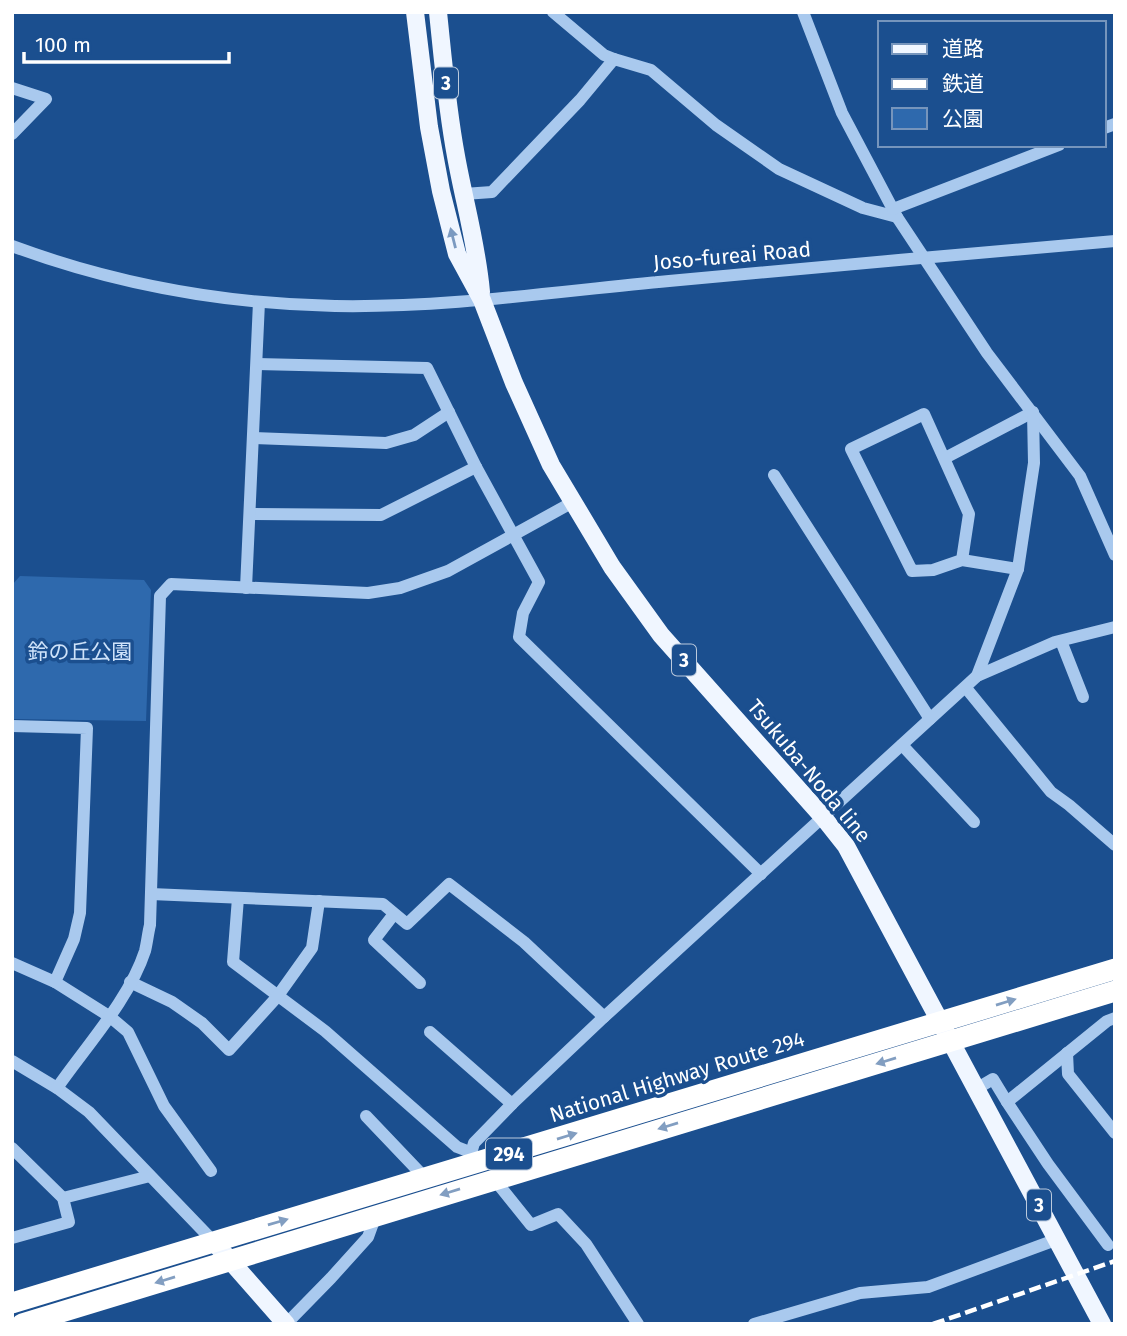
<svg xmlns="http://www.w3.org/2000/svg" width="1127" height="1336" font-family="'Fira Sans','Noto Sans JP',sans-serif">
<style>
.green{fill:#2e69ad}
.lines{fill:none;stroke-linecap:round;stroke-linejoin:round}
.minor{stroke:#a9c9ee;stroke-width:12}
.major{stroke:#f0f6ff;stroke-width:18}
.highway{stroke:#fff;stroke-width:21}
.rail{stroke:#fff;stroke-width:4.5;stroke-dasharray:12 5;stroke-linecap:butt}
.oneway{fill:#7b9ac1}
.oneway2{fill:#829ec1}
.labels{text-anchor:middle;stroke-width:7;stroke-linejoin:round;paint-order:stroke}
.shield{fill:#1b4f8f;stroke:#bbcadd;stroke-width:2}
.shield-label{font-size:19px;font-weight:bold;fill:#fff}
.street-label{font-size:21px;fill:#fff;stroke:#1b4f8f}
.park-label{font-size:21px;fill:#cfe3fa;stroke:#1b4f8f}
</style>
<rect width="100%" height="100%" fill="#1b4f8f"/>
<!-- green -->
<path class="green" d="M20,576L144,580L151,590L146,721L12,719C12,674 15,629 13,584Z"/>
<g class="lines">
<!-- minor -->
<g class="minor">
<polyline points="553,12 604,55 614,59"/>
<polyline points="803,12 842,113 897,217 987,353 1080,476 1115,555"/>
<polyline points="12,88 46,99 12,134"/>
<polyline points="1104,128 1115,124"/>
<polyline points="464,194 492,192 580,100 614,59 651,70 716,125 779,169 863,208 897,217"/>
<polyline points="893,209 1059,145"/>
<path d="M12,246C115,284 226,304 335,306C447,308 559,291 669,281C818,267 966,254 1115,241"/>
<polyline points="257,364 427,368 476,467 539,582 523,613 519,637 761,874"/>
<polyline points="253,438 386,443 414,435 449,412"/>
<polyline points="945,458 1033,412"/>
<polyline points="774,475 930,719"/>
<polyline points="250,514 381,515 476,467"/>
<polyline points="962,560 969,514 924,414 851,449 912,571 933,570 962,560 1018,569"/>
<polyline points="246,588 259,302"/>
<polyline points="1061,641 1083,697"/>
<polyline points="977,676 1018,569 1034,463 1033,413"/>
<polyline points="966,688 1051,792 1069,805 1115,845"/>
<polyline points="12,726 87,728 80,913 74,939 55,982"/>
<polyline points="902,745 974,822"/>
<polyline points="151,894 383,904 407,924 449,884 524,942 604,1017"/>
<polyline points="238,898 233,962 325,1031 457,1147 470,1152"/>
<polyline points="394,914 374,940 420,983"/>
<polyline points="12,963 55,982 109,1016 128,1032 164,1106 211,1171"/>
<polyline points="130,982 172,1002 202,1023 229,1050 277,997 312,948 319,901"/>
<polyline points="430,1032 512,1104"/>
<polyline points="1067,1053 1068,1074 1115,1133"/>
<polyline points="12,1061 57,1088 89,1112 213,1241"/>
<path d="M57,1088C86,1046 129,1000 145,951C147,943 148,933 150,925L160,596L171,584L368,593L400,588L448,571L573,502"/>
<polyline points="976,1089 993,1079 1007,1102"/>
<polyline points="366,1116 426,1179"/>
<polyline points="12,1148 63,1198 69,1222 12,1238"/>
<polyline points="467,1167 474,1143 512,1104 604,1017 977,676 1055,642 1115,627"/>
<polyline points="494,1179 531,1225 558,1214 586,1244 638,1324"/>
<polyline points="63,1198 150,1176"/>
<polyline points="1108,1245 1048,1164 1007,1102 1107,1021 1115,1018"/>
<polyline points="286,1324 331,1278 368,1237 376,1215"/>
<polyline points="754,1324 860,1293 928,1287 1058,1239"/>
</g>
<!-- major -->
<g class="major">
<polyline points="415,12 429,127 441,191 457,254 482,300 514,383 551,465 612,567 661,635 823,817 846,846 1102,1324"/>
<path d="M438,12C443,60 447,108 456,156C464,201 477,245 481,292"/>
<polyline points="213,1241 286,1324"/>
</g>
<!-- highway -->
<g class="highway">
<polyline points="12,1303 1115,969"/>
<polyline points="22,1324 1115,991"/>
</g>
<!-- rail -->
<polyline class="rail" points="933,1324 1115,1261"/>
</g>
<!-- one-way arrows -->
<defs><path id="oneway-solid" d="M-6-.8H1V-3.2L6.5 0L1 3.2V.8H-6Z" transform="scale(1.75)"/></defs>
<use class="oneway" href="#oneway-solid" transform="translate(453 238) rotate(-104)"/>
<g class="oneway2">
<use href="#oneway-solid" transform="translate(1006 1002) rotate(-17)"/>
<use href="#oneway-solid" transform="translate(886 1061) rotate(163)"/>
<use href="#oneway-solid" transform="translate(668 1126) rotate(163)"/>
<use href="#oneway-solid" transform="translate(567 1136) rotate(-17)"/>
<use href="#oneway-solid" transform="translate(450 1192) rotate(163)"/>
<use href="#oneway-solid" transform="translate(278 1222) rotate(-16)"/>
<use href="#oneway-solid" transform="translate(165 1280) rotate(163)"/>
</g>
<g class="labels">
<!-- shield labels -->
<g class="shield">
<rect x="434" y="67.5" width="24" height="31" rx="5"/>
<rect x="672" y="644.5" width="24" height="31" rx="5"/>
<rect x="486" y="1138.5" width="46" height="31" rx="5"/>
<rect x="1027" y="1189.5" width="24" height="31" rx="5"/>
</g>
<g class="shield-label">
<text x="446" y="90">3</text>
<text x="684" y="667">3</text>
<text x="509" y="1161">294</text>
<text x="1039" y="1212">3</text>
</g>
<!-- street labels -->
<g class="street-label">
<text transform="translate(732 256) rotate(-5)" y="7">Joso-fureai Road</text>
<text transform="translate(809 771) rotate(50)" y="7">Tsukuba-Noda line</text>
<text transform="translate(677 1077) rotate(-17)" y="7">National Highway Route 294</text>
</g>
<!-- park labels -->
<g class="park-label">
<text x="80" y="659">鈴の丘公園</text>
</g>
</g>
<!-- border -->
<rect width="1127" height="1336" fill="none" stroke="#ffffff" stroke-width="28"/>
<!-- legend -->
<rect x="878" y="21" width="228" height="126" fill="#1b4f8f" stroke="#7695bc" stroke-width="2"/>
<rect x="892" y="44" width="35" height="10" fill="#f0f6ff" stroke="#7695bc" stroke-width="2"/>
<text x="942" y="56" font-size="21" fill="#ffffff">道路</text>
<rect x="892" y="79" width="35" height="10" fill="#ffffff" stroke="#7695bc" stroke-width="2"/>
<text x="942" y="91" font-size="21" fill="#ffffff">鉄道</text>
<rect x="892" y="108" width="35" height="21" fill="#2e69ad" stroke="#7695bc" stroke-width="2"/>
<text x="942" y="126" font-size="21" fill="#ffffff">公園</text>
<!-- scale -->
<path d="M24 52v10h205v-10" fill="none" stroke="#ffffff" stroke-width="3.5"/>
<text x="35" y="52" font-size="21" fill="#ffffff" stroke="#1b4f8f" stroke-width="5" paint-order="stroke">100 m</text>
</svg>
